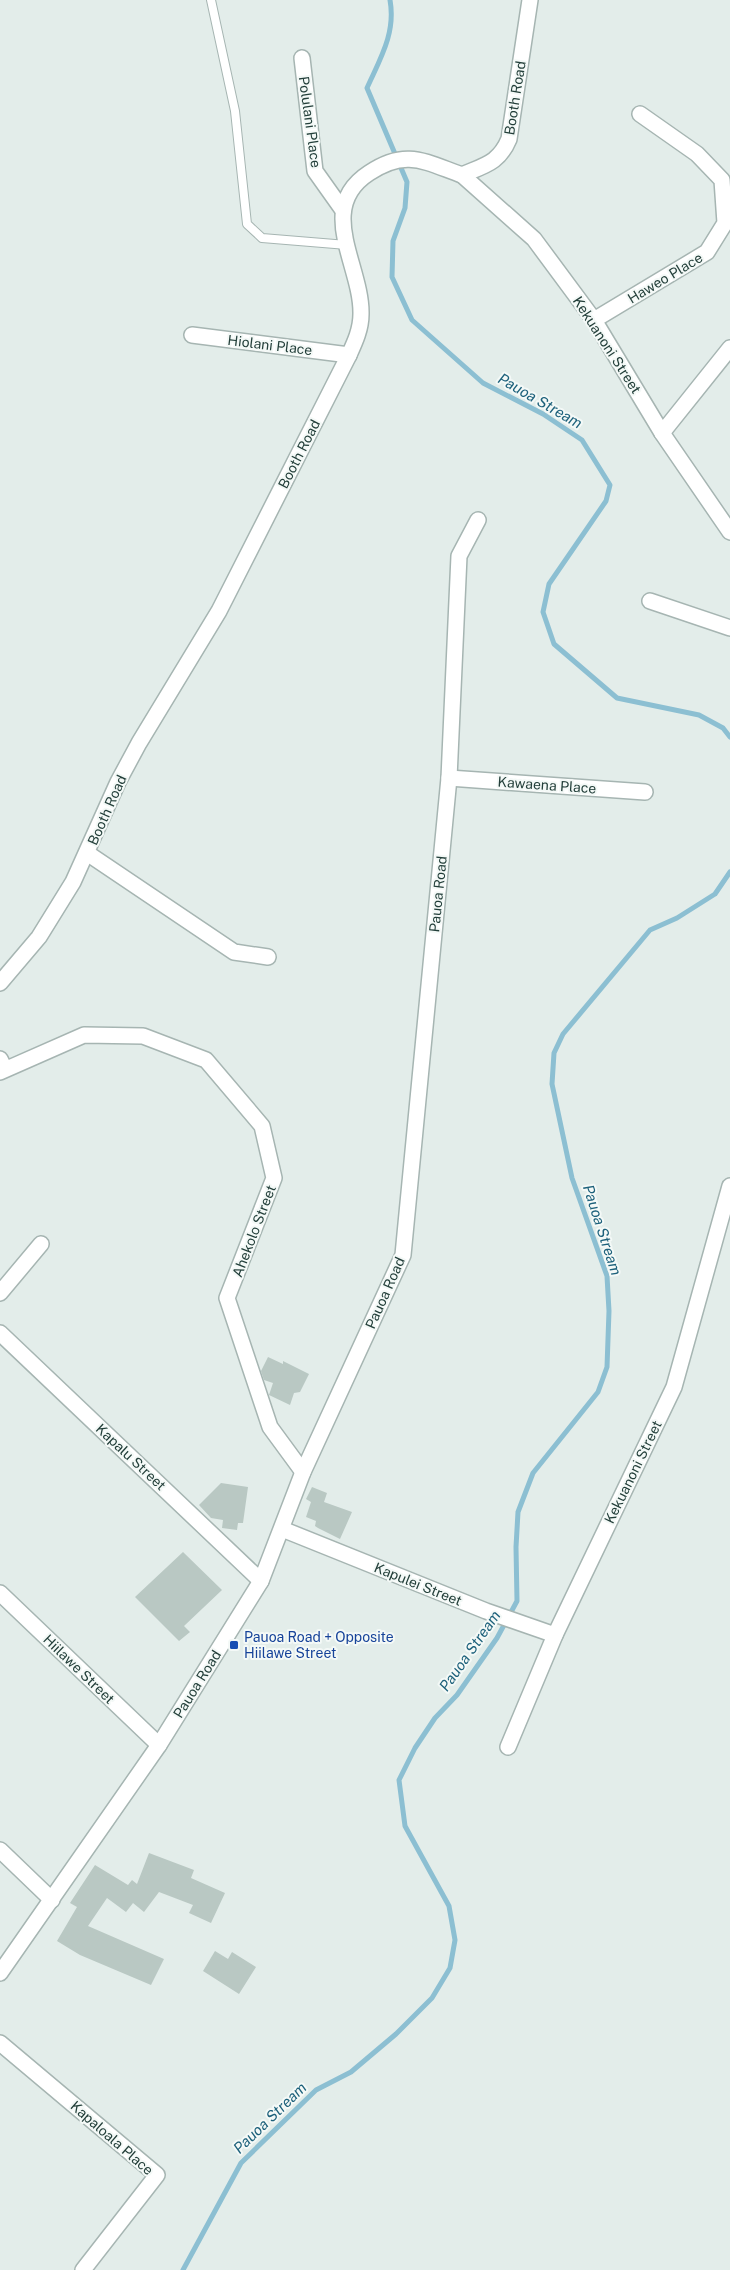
<svg xmlns="http://www.w3.org/2000/svg" width="730" height="2270" font-family="'Public Sans',sans-serif">
<style>
.lines{fill:none;stroke-linecap:round;stroke-linejoin:round}
.stream{stroke:#8cbfd2;stroke-width:5}
.building{fill:#b9c8c3}
.service-casing{stroke:#a6b5b2;stroke-width:10}
.minor-casing{stroke:#a6b5b2;stroke-width:18}
.tertiary-casing{stroke:#a6b5b2;stroke-width:18}
.service{stroke:#fff;stroke-width:8}
.minor{stroke:#fff;stroke-width:15}
.tertiary{stroke:#fff;stroke-width:15}
.transit-dot{fill:#1a4fb4;stroke:#f4f9f7;stroke-width:2}
.labels{text-anchor:middle;stroke-width:4;stroke-linejoin:round;paint-order:stroke}
.street-label{font-size:14px;fill:#233f3a;stroke:#f4f9f7}
.transit-label{font-size:14px;fill:#164399;stroke:#f4f9f7;text-anchor:start}
.water-label{font-size:15px;font-style:italic;fill:#1d617b;stroke:#f4f9f7}
</style>
<rect width="100%" height="100%" fill="#e3edea"/>
<g class="lines">
<!-- stream -->
<g class="stream">
<path d="M390,0C396,33 380,59 367,88L407,182L405,208L393,241L392,277L412,320L483,383L543,414L582,440L610,485L606,501L549,584L543,612L554,644L617,698L699,715L723,728L730,737"/>
<polyline points="183,2270 241,2163 316,2090 351,2072 396,2034 432,1998 450,1968 455,1940 449,1906 405,1826 399,1780 415,1748 435,1718 457,1695 497,1638 517,1601 516,1547 518,1512 533,1473 598,1392 607,1367 609,1311 607,1276 572,1178 552,1084 554,1053 563,1034 650,930 677,918 715,894 730,872"/>
</g>
</g>
<!-- building -->
<g class="building">
<polygon points="268,1357 283,1364 283,1361 309,1374 300,1392 294,1393 290,1405 269,1395 273,1383 264,1380 261,1371"/>
<polygon points="221,1483 248,1487 243,1523 238,1523 237,1530 222,1528 223,1520 211,1518 199,1505"/>
<polygon points="312,1487 327,1493 324,1502 352,1512 340,1539 318,1528 315,1526 316,1521 306,1517 311,1502 306,1499"/>
<polygon points="183,1552 222,1590 184,1626 190,1632 179,1641 135,1597"/>
<polygon points="149,1853 194,1870 191,1878 225,1893 211,1923 189,1913 193,1905 159,1892 144,1912 133,1903 126,1912 107,1898 88,1926 164,1959 151,1985 80,1955 57,1941 77,1907 70,1903 95,1865 128,1885 132,1880 137,1884"/>
<polygon points="215,1951 228,1959 232,1952 256,1967 239,1994 203,1971"/>
</g>
<g class="lines">
<!-- service casing -->
<g class="service-casing">
<polyline id="service" points="211,0 235,111 247,224 262,238 347,245"/>
</g>
<!-- minor casing -->
<g class="minor-casing">
<g id="minor">
<polyline points="302,58 315,171 342,209"/>
<polyline points="462,175 534,239 594,320 662,433 730,532"/>
<polyline points="594,320 707,252 725,223 722,180 697,154 640,114"/>
<polyline points="192,335 349,355"/>
<polyline points="662,433 730,348"/>
<polyline points="650,601 730,628"/>
<polyline points="449,778 645,792"/>
<polyline points="87,853 234,952 268,957"/>
<polyline points="0,1072 84,1035 143,1036 206,1060 262,1126 274,1178 227,1298 270,1427 303,1472"/>
<polyline points="0,1293 41,1244"/>
<polyline points="0,1333 261,1581"/>
<polyline points="282,1529 486,1611 555,1635"/>
<polyline points="0,1593 159,1745"/>
<polyline points="508,1747 555,1635 674,1387 730,1186"/>
<polyline points="0,1850 52,1900"/>
<polyline points="0,1973 159,1745 261,1581 303,1472 403,1255 449,778 459,556 478,520"/>
<polyline points="0,2043 157,2175 83,2270"/>
</g>
</g>
<!-- tertiary casing -->
<g class="tertiary-casing">
<g id="tertiary">
<path d="M0,983L39,937L73,882L118,782L139,743L219,611L349,355C355,342 361,329 361,314C362,266 315,208 369,173C406,148 425,162 462,175C485,165 499,163 509,139L530,0"/>
<polyline points="0,1059 5,1069"/>
</g>
</g>
<!-- service -->
<use href="#service" class="service"/>
<!-- minor -->
<use href="#minor" class="minor"/>
<!-- tertiary -->
<use href="#tertiary" class="tertiary"/>
</g>
<!-- markers -->
<rect class="transit-dot" x="229" y="1640" width="10" height="10" rx="2.5"/>
<g class="labels">
<!-- street labels -->
<g class="street-label">
<text transform="translate(515 98) rotate(-81)" y="5">Booth Road</text>
<text transform="translate(310 122) rotate(82)" y="5">Polulani Place</text>
<text transform="translate(665 278) rotate(-31)" y="5">Haweo Place</text>
<text transform="translate(270 345) rotate(7)" y="5">Hiolani Place</text>
<text transform="translate(607 345) rotate(57)" y="5">Kekuanoni Street</text>
<text transform="translate(299 454) rotate(-63)" y="5">Booth Road</text>
<text transform="translate(547 785) rotate(4)" y="5">Kawaena Place</text>
<text transform="translate(107 810) rotate(-66)" y="5">Booth Road</text>
<text transform="translate(438 894) rotate(-84)" y="5">Pauoa Road</text>
<text transform="translate(254 1231) rotate(-69)" y="5">Ahekolo Street</text>
<text transform="translate(385 1293) rotate(-66)" y="5">Pauoa Road</text>
<text transform="translate(131 1457) rotate(43)" y="5">Kapalu Street</text>
<text transform="translate(633 1472) rotate(-64)" y="5">Kekuanoni Street</text>
<text transform="translate(418 1584) rotate(22)" y="5">Kapulei Street</text>
<text transform="translate(79 1669) rotate(44)" y="5">Hiilawe Street</text>
<text transform="translate(197 1684) rotate(-58)" y="5">Pauoa Road</text>
<text transform="translate(112 2138) rotate(41)" y="5">Kapaloala Place</text>
</g>
<!-- transit labels -->
<g class="transit-label">
<text x="244" y="1642">Pauoa Road + Opposite<tspan x="244" dy="16">Hiilawe Street</tspan></text>
</g>
<!-- water labels -->
<g class="water-label">
<text transform="translate(540 401) rotate(30)" y="5">Pauoa Stream</text>
<text transform="translate(602 1230) rotate(72)" y="5">Pauoa Stream</text>
<text transform="translate(470 1651) rotate(-55)" y="5">Pauoa Stream</text>
<text transform="translate(270 2118) rotate(-44)" y="5">Pauoa Stream</text>
</g>
</g>
</svg>
